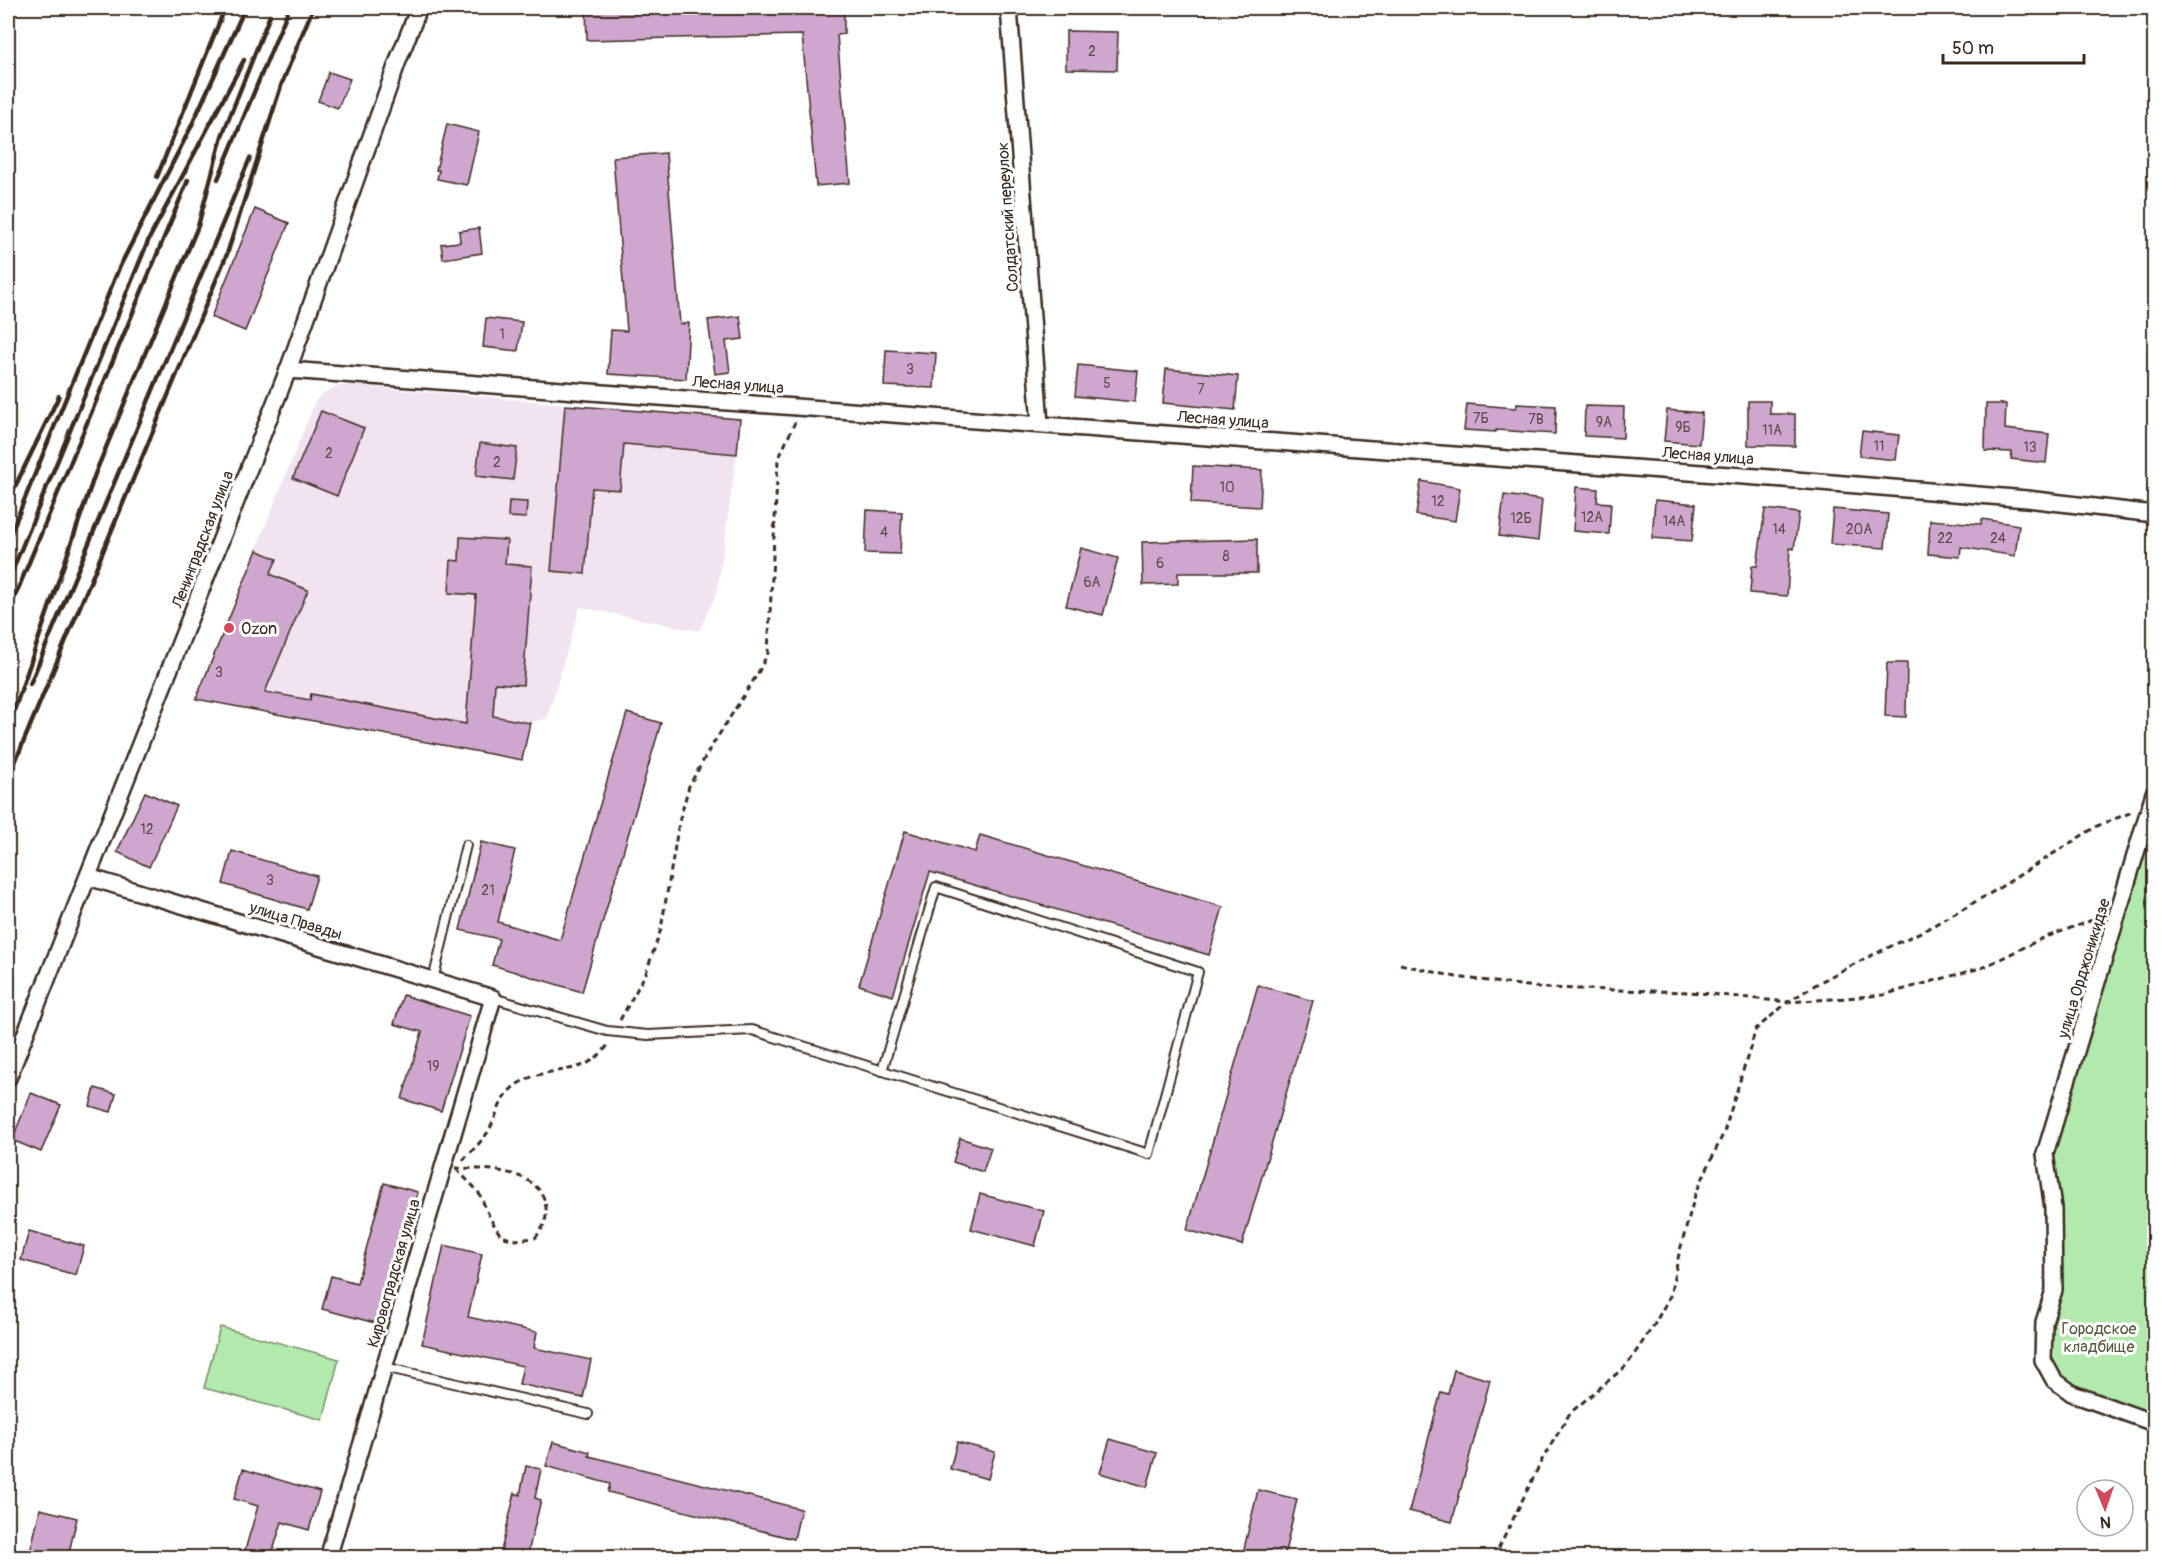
<svg xmlns="http://www.w3.org/2000/svg" width="2162" height="1565" font-family="Pangolin,sans-serif">
<style>
.built{fill:#f1e4f0}
.green{fill:#b2eaae;stroke:#768a66;stroke-width:1.5}
.building{fill:#cfa6cd;stroke:#3b2a1e;stroke-width:1.5}
.lines{fill:none;stroke-linecap:round;stroke-linejoin:round}
.lane-casing{stroke:#3b2a1e;stroke-width:12}
.street-casing{stroke:#3b2a1e;stroke-width:20}
.path{stroke:#3b2a1e;stroke-width:3;stroke-dasharray:6 4.5;stroke-linecap:butt}
.lane{stroke:#fff;stroke-width:8}
.street{stroke:#fff;stroke-width:15}
.rail{stroke:#3b2a1e;stroke-width:4.5}
.poi-dot{fill:#d1495b;stroke:#fff;stroke-width:2}
.labels{text-anchor:middle;stroke-width:6;stroke-linejoin:round;paint-order:stroke}
.number-label{font-size:14px;fill:#60494a}
.street-label{font-size:16px;fill:#3b2a1e;stroke:#fff}
.poi-label{font-size:16px;fill:#3b2a1e;stroke:#fff;text-anchor:start}
.park-label{font-size:16px;fill:#595a42;stroke:#fff}
</style>
<rect width="100%" height="100%" fill="#fff"/>
<filter id="ink" filterUnits="userSpaceOnUse"><feTurbulence type="fractalNoise" baseFrequency=".0167" numOctaves="2"/><feDisplacementMap in="SourceGraphic" scale="12" xChannelSelector="R" yChannelSelector="G"/><feConvolveMatrix kernelMatrix="1 2 1 2 8 2 1 2 1" color-interpolation-filters="sRGB"/></filter>
<g filter="url(#ink)">
<!-- built -->
<polygon class="built" points="349,385 740,419 737,454 717,592 699,631 580,607 547,718 530,723 522,760 196,699 315,402 318,397 334,387"/>
<!-- green -->
<g class="green">
<polygon points="2154,793 2154,1423 2054,1380 2044,1322 2054,1290 2045,1154"/>
<polygon points="220,1327 339,1359 323,1420 204,1388"/>
</g>
<!-- building -->
<g class="building">
<polygon points="586,8 844,8 844,34 837,35 850,183 816,186 802,35 587,40"/>
<polygon points="1066,31 1118,32 1117,70 1066,69"/>
<polygon points="329,72 350,79 338,108 318,101"/>
<polygon points="447,124 479,132 467,185 437,179 439,170 436,170"/>
<polygon points="666,153 680,324 689,323 686,379 608,374 611,330 627,331 613,157"/>
<polygon points="255,209 289,223 245,331 211,317"/>
<polygon points="479,228 482,253 443,259 441,244 460,242 459,231"/>
<polygon points="740,316 743,339 726,341 730,372 715,374 708,320"/>
<polygon points="486,318 522,322 518,351 483,347"/>
<polygon points="886,350 936,353 934,388 884,386"/>
<polygon points="1078,365 1138,371 1135,402 1075,396"/>
<polygon points="1166,369 1238,376 1235,410 1163,403"/>
<polygon points="1748,401 1770,401 1770,414 1795,414 1795,446 1748,445"/>
<polygon points="1467,404 1516,408 1517,404 1556,406 1555,434 1496,430 1496,432 1464,430"/>
<polygon points="1986,404 2006,404 2005,429 2049,434 2046,463 2011,459 2012,452 1985,451"/>
<polygon points="565,405 740,419 737,454 624,444 620,490 592,488 585,574 551,571"/>
<polygon points="1585,406 1624,407 1623,438 1584,436"/>
<polygon points="1667,410 1702,413 1699,444 1664,441"/>
<polygon points="321,411 364,428 337,496 293,478"/>
<polygon points="1862,431 1899,435 1896,460 1859,456"/>
<polygon points="480,443 517,448 513,480 476,476"/>
<polygon points="1193,466 1262,470 1260,507 1191,503"/>
<polygon points="1421,481 1460,488 1455,521 1416,515"/>
<polygon points="1576,487 1598,489 1597,502 1611,503 1609,534 1573,531"/>
<polygon points="1504,495 1542,500 1538,541 1499,536"/>
<polygon points="1655,500 1696,504 1692,541 1652,538"/>
<polygon points="509,501 527,502 526,518 508,517"/>
<polygon points="1765,509 1799,513 1794,549 1790,548 1787,596 1750,593 1752,566 1757,566"/>
<polygon points="1833,509 1888,514 1885,548 1830,544"/>
<polygon points="867,510 902,512 900,554 865,553"/>
<polygon points="1982,519 2019,525 2015,556 1961,547 1960,557 1928,554 1930,520 1981,524"/>
<polygon points="460,537 507,540 505,564 532,566 523,685 495,683 493,716 530,723 522,760 196,699 257,550 277,559 270,574 308,590 265,692 310,700 311,694 466,724 476,595 449,593 451,560 459,561"/>
<polygon points="1257,539 1257,573 1178,573 1178,584 1143,585 1142,542"/>
<polygon points="1081,548 1118,558 1103,615 1066,606"/>
<polygon points="1887,663 1907,663 1906,717 1885,716"/>
<polygon points="627,713 661,723 582,992 492,965 499,939 460,930 481,842 515,850 498,922 560,940"/>
<polygon points="145,792 177,806 149,867 117,852"/>
<polygon points="905,831 975,852 980,835 1223,907 1209,955 930,872 893,996 859,985"/>
<polygon points="232,851 317,876 307,909 223,884"/>
<polygon points="1258,985 1313,1001 1242,1245 1187,1230"/>
<polygon points="403,995 470,1016 441,1111 402,1099 422,1032 394,1024"/>
<polygon points="95,1088 116,1094 111,1112 90,1106"/>
<polygon points="31,1093 61,1105 41,1152 12,1140"/>
<polygon points="960,1138 991,1148 983,1172 953,1162"/>
<polygon points="384,1183 418,1192 383,1325 322,1309 331,1276 357,1283"/>
<polygon points="980,1194 1044,1211 1035,1246 971,1229"/>
<polygon points="29,1231 84,1246 76,1275 21,1260"/>
<polygon points="444,1245 482,1254 468,1317 537,1332 534,1348 591,1360 583,1398 519,1384 523,1366 422,1344"/>
<polygon points="1454,1370 1490,1380 1452,1522 1409,1511 1441,1392 1448,1394"/>
<polygon points="1110,1439 1157,1453 1147,1487 1100,1473"/>
<polygon points="553,1442 590,1452 589,1456 801,1509 794,1539 608,1492 610,1484 546,1466"/>
<polygon points="957,1442 995,1452 988,1479 950,1469"/>
<polygon points="526,1466 541,1469 535,1498 541,1500 527,1557 510,1557 500,1555 515,1493 520,1495"/>
<polygon points="243,1469 320,1492 309,1530 282,1522 271,1557 243,1557 258,1506 234,1499"/>
<polygon points="1258,1490 1297,1499 1284,1557 1242,1557"/>
<polygon points="40,1509 77,1518 68,1557 29,1557"/>
</g>
<g class="lines">
<!-- lane casing -->
<g class="lane-casing">
<g id="lane">
<polyline points="433,980 466,845"/>
<polyline points="493,998 607,1031 648,1035 752,1030 1149,1154 1198,972 936,887 882,1071"/>
<polyline points="384,1367 588,1414"/>
</g>
</g>
<!-- street casing -->
<g class="street-casing">
<g id="street">
<polyline points="1009,8 1040,424"/>
<polyline points="288,370 1771,478 2027,499 2154,514"/>
<polyline points="2154,793 2045,1154 2053,1208 2054,1290 2044,1322 2043,1360 2054,1380 2073,1394 2154,1423"/>
<polyline points="88,877 493,998 328,1558"/>
<polyline points="8,1078 288,370 399,58 419,8"/>
</g>
</g>
<!-- path -->
<g class="path">
<polyline points="1400,964 1456,977 1543,988 1690,992 1788,1002 1847,998 1883,995 1984,967 2041,939 2098,918"/>
<polyline points="620,1020 646,973 661,929 679,822 689,786 708,752 758,673 768,653 778,460 795,422"/>
<path d="M463,1160C472,1151 481,1142 488,1132C499,1113 500,1093 521,1082C554,1063 582,1080 608,1045"/>
<path d="M455,1168C485,1169 542,1168 546,1208C547,1221 543,1229 535,1238L515,1240L501,1236L491,1220L478,1191Z"/>
<polyline points="1494,1558 1542,1460 1570,1413 1627,1365 1654,1325 1670,1296 1679,1254 1695,1195 1724,1132 1756,1029 1788,1002 1820,982 1860,961 1927,929 1996,890 2097,826 2132,812"/>
</g>
<!-- lane -->
<use href="#lane" class="lane"/>
<!-- street -->
<use href="#street" class="street"/>
<!-- rail -->
<g class="rail">
<polyline points="157,177 225,8"/>
<polyline points="218,179 289,8"/>
<polyline points="8,501 59,396"/>
<polyline points="8,540 119,268 190,129 245,8"/>
<polyline points="8,581 149,239 244,60"/>
<polyline points="8,613 188,180"/>
<polyline points="30,684 250,158"/>
<polyline points="8,728 95,474 198,226 222,136 270,15"/>
<polyline points="8,779 227,254 282,83 313,8"/>
</g>
</g>
</g>
<!-- markers -->
<circle class="poi-dot" cx="229" cy="628" r="6"/>
<g class="labels">
<!-- number labels -->
<g class="number-label">
<text x="1092" y="56">2</text>
<text x="502" y="339">1</text>
<text x="910" y="374">3</text>
<text x="1107" y="388">5</text>
<text x="1201" y="394">7</text>
<text x="1481" y="423">7Б</text>
<text x="1536" y="424">7В</text>
<text x="1604" y="427">9А</text>
<text x="1683" y="432">9Б</text>
<text x="1772" y="435">11А</text>
<text x="1879" y="451">11</text>
<text x="2030" y="452">13</text>
<text x="329" y="458">2</text>
<text x="497" y="467">2</text>
<text x="1227" y="492">10</text>
<text x="1438" y="506">12</text>
<text x="1592" y="522">12А</text>
<text x="1521" y="523">12Б</text>
<text x="1674" y="526">14А</text>
<text x="1779" y="534">14</text>
<text x="1859" y="534">20А</text>
<text x="884" y="537">4</text>
<text x="1945" y="543">22</text>
<text x="1998" y="543">24</text>
<text x="1226" y="561">8</text>
<text x="1160" y="568">6</text>
<text x="1092" y="587">6А</text>
<text x="219" y="677">3</text>
<text x="147" y="834">12</text>
<text x="270" y="885">3</text>
<text x="488" y="895">21</text>
<text x="433" y="1071">19</text>
</g>
<!-- street labels -->
<g class="street-label">
<text transform="translate(1007 217) rotate(-94)" y="6">Солдатский переулок</text>
<text transform="translate(738 384) rotate(4)" y="6">Лесная улица</text>
<text transform="translate(1223 419) rotate(4)" y="6">Лесная улица</text>
<text transform="translate(1708 455) rotate(4)" y="6">Лесная улица</text>
<text transform="translate(202 539) rotate(-69)" y="6">Ленинградская улица</text>
<text transform="translate(296 920) rotate(17)" y="6">улица Правды</text>
<text transform="translate(2083 968) rotate(-73)" y="6">улица Орджоникидзе</text>
<text transform="translate(393 1273) rotate(-74)" y="6">Кировоградская улица</text>
</g>
<!-- poi labels -->
<g class="poi-label">
<text x="241" y="634">Ozon</text>
</g>
<!-- park labels -->
<g class="park-label">
<text x="2099" y="1334">Городское<tspan x="2099" dy="18">кладбище</tspan></text>
</g>
</g>
<!-- margin -->
<rect width="2162" height="1565" fill="none" stroke="#fff" stroke-width="30"/>
<rect x="15" y="15" width="2132" height="1535" fill="none" stroke="#3b2a1e" stroke-width="2" filter="url(#ink)"/>
<!-- north arrow -->
<g transform="translate(2105 1508) rotate(178)"><circle r="28" fill="#ffffff" stroke="#b1aaa5" stroke-width="1.5"/>
<path d="M0-4.5L10 22L0 15L-10 22Z" fill="#d1495b"/>
<text y="-9" font-size="16" font-weight="bold" text-anchor="middle" fill="#3b2a1e">N</text>
</g>
<!-- scale -->
<path d="M1943 54v9h141v-9" fill="none" stroke="#3b2a1e" stroke-width="3"/>
<text x="1952" y="54" font-size="18" fill="#3b2a1e" stroke="#ffffff" stroke-width="4.5" paint-order="stroke">50 m</text>
</svg>
